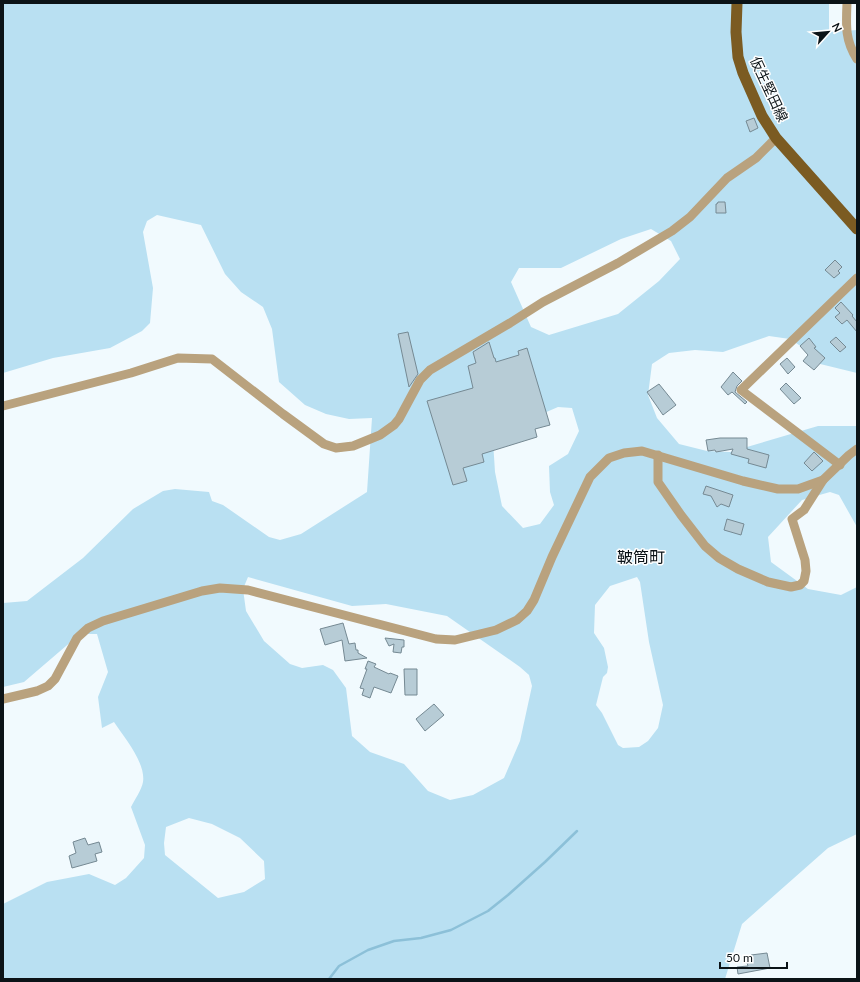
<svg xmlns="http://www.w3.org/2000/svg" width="860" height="982" font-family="Lato,'Noto Sans JP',sans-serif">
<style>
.green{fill:#b9e0f2;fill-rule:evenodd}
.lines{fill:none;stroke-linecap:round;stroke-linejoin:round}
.stream{stroke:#8cc0d8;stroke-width:2.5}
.building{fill:#b7ccd6;stroke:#758993}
.minor{stroke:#b9a27e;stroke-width:9}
.major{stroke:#7b5b22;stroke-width:11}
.labels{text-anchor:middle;stroke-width:3;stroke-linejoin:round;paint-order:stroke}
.street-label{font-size:14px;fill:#0b1317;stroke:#fff}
.quarter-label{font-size:16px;fill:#0b1317;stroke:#fff}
</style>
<rect width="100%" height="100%" fill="#f1fafe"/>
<!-- green -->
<path class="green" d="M3,3H829V32L857,30V373L812,362L805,349L790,339L769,336L723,352L695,350L669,353L652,364L648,395L657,418L679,444L707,451L730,452L818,426H857V527L839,495L830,492L802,500L768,537L771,562L808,589L841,595L857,587V834L828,848L742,924L725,979H3V904L47,882L89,874L115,885L126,878L144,858L145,845L131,807C134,801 142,789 143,782C146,763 124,737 114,722L102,728L98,697L108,672L97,634H84L73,640L24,682L3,687V603L27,601L83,558L133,509L163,491L175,489L209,492L212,501L223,505L269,537L280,540L301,534L367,492L372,418L349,419L326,414L305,405L279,382L272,329L263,307L241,292L225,274L201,225L157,215L147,221L143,232L153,288L150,323L142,331L110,348L53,358L3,373ZM651,229L671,241L680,259L659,281L618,314L549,335L531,327L511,282L519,268H561L621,239ZM558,407L572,408L579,431L568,454L549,466L550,492L554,505L540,524L523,528L502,506L495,472L493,441L521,423ZM248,577L352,606L386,604L447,616L520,667L529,675L532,686L520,741L504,778L473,795L450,800L428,791L404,764L370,752L352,736L346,688L333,670L323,665L302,668L290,664L264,641L246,611L243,589ZM637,577L640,582L649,642L663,705L658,728L648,741L639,747L623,748L618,745L602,713L596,705L603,677L607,673L608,667L604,648L594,633L595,605L610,586ZM189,818L212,824L240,838L264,861L265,879L244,892L218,898L165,855L164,843L166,827Z"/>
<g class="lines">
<!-- stream -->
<polyline class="stream" points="329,979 339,966 368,950 394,941 421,938 451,930 488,911 508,895 545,862 577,831"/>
</g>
<!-- building -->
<g class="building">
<polygon points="754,118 758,128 750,132 746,121"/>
<polygon points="718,202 725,202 726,213 716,213 716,204 717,204"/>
<polygon points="835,260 842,267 838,271 840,273 834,278 825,270"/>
<polygon points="841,302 853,315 852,316 857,322 857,332 847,320 842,324 835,317 840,313 835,308"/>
<polygon points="408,332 418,374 409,387 398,334"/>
<polygon points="836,337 846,347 840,352 830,342"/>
<polygon points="809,338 816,347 814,348 825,358 814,370 803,361 808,355 800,346"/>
<polygon points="489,342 494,358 495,358 496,362 519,355 518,351 527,348 550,425 535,429 537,437 482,454 484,462 463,468 467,481 453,485 427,401 473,388 468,366 476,363 473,352"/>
<polygon points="787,358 795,367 788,374 780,364"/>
<polygon points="733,372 742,381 737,386 735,392 747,402 745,404 732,392 728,395 721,387"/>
<polygon points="786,383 801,398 794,404 780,389"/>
<polygon points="659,384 676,405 663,415 647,392"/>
<polygon points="720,438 747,438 747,449 769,455 766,468 748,463 749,459 731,454 733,449 716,452 715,450 708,451 706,440"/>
<polygon points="814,452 823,461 812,471 804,463"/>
<polygon points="706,486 733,495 729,507 721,504 717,507 711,496 703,494"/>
<polygon points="727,519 744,524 741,535 724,530"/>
<polygon points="343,623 349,644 355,643 356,650 358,650 358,653 367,658 345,661 342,640 325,645 320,629"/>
<polygon points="385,638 404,640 404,647 402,647 401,653 393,652 394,644 389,646"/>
<polygon points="368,661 376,664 374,667 389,674 390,673 398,676 391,693 374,687 370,698 362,695 364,689 360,688 367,669 365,669"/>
<polygon points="404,669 417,669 417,695 405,695"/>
<polygon points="434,704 444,715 425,731 416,719"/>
<polygon points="85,838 88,845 99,842 102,852 95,854 97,861 72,868 69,856 76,853 73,842"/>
<polygon points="767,953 770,968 738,974 737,967 748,966 747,963 752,962 751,955"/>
</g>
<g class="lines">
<!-- minor -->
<g class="minor">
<path d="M847,3C846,26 845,40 857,59"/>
<polyline points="3,406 131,373 178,358 212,359 283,414 324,444 336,448 353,446 380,435 394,425 399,419 420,380 430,370 510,323 543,302 618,263 672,231 690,217 727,178 756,158 776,138"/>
<polyline points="658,455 658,482 681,515 705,546 719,558 738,569 768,582 791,587 800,585 804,581 806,571 805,560 792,519 804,510 823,480"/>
<polyline points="840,465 741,390 857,278"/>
<polyline points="3,699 37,691 48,686 55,679 77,638 88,628 103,621 202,591 220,588 248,590 436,639 455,640 496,630 517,620 527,611 534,600 552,557 590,477 609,458 624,453 642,451 743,481 778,489 798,489 823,480 849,455 857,449"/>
</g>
<!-- major -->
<polyline class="major" points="737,3 736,32 738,57 743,73 762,116 776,138 857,229"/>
</g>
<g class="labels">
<!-- street labels -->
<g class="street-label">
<text transform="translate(769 89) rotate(65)" y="5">仮生堅田線</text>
</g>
<!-- quarter labels -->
<g class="quarter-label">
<text x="641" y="563">鞁筒町</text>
</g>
</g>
<!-- border -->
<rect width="860" height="982" fill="none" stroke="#0b1317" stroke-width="8"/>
<!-- north arrow -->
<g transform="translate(828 32) rotate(63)" stroke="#ffffff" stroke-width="3" paint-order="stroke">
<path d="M0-3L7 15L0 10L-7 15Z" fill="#0b1317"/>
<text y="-6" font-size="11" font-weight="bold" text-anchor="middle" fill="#0b1317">N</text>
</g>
<!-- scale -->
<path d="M720 962v6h67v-6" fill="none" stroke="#0b1317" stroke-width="2"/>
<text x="726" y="962" font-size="12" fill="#0b1317" stroke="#ffffff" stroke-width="3" paint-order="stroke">50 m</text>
</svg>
